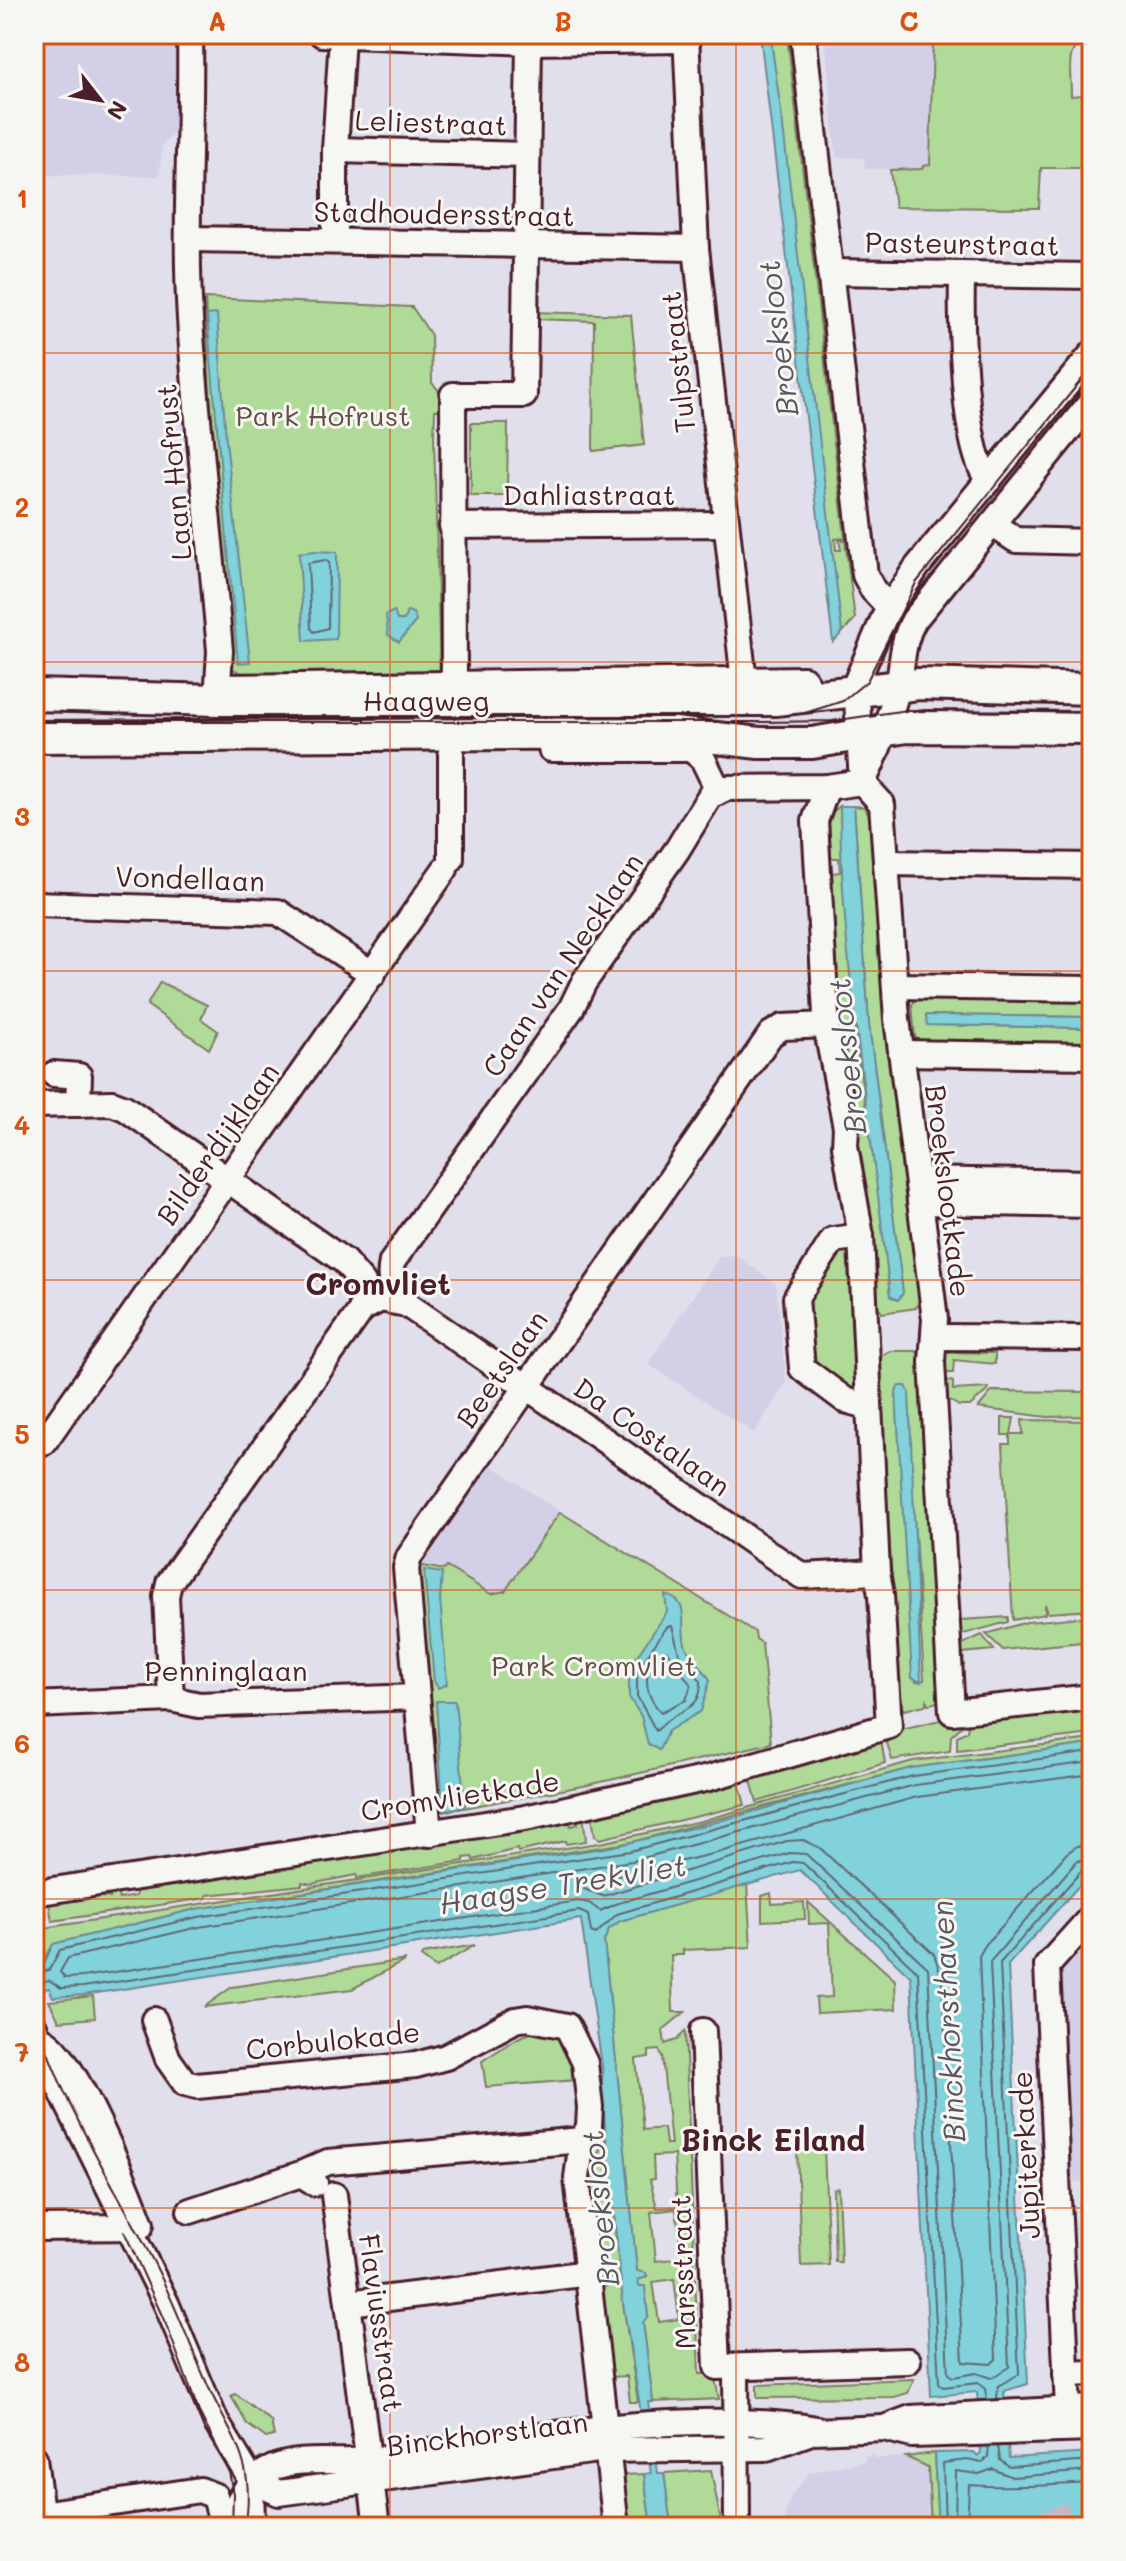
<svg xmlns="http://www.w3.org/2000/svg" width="1126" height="2561" font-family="Mali,sans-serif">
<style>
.built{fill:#d3cfe6}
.green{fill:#b0da98;stroke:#7d7c62;stroke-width:2;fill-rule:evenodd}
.water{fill:#82d2dc;stroke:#6c8a95;stroke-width:2}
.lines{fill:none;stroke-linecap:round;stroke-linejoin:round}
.shore{stroke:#606772;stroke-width:2}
.major-tunnel{stroke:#c3b9c5;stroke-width:30;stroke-dasharray:30 15;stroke-linecap:butt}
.minor-casing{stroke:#4a1f2b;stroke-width:30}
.major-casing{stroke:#4a1f2b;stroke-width:36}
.minor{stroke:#f6f6f2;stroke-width:24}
.major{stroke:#f6f6f2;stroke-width:30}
.tram{stroke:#4a1f2b;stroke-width:2}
.grid{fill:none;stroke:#d8530f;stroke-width:2;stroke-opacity:0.55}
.labels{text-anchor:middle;stroke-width:6;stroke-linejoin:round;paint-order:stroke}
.street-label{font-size:28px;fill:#4a1f2b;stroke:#f6f6f2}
.park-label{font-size:28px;fill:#644e46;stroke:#f6f6f2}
.water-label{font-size:30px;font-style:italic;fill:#5b5560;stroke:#f6f6f2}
.neighbourhood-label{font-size:30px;font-weight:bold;fill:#4a1f2b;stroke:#f6f6f2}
.neatline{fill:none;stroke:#d8530f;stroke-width:3}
.grid-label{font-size:26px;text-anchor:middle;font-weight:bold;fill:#d8530f}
</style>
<rect width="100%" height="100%" fill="#e1dfeb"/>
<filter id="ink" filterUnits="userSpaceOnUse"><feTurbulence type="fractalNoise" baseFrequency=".0125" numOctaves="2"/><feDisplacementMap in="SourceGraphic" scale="16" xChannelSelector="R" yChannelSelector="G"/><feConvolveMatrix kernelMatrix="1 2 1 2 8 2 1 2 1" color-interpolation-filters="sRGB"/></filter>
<g filter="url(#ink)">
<!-- built -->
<g class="built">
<polygon points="34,34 177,34 178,129 162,146 159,176 34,175"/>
<polygon points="825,34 933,34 930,166 923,169 865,169 864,158 836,157"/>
<polygon points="34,368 38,419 34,619"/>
<polygon points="736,1255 776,1284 786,1384 754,1433 648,1364 720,1256"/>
<polygon points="488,1463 560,1512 496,1604 448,1571 418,1565"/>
<polygon points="1092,1936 1092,2181 1069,2182 1059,1980 1062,1970"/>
<polygon points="934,2453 939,2456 942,2527 783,2527 789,2499 810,2472 865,2461 865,2457 874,2455 875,2459"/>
</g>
<!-- green -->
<g class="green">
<polygon points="770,34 787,34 845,538 835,539 836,550 841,550 839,540 845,540 855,619 842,633"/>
<path d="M933,34H1092C1063,49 1071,64 1071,96L1092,94V168H1041L1039,208L895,207L890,170L922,169L923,166L930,165Z"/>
<polygon points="205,298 412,307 431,335 432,383 442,394 445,410 435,410 434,435 440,677 253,679 233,669 213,452"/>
<polygon points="533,312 631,315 644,445 593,451 594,321 532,319"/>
<polygon points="471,423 508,423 507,496 471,496"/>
<polygon points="840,806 856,1045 879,1193 890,1296 898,1300 903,1293 869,1025 854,806 864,807 870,816 883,1016 919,1300 916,1308 882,1313 875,1302 869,1202 840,1037 832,873 840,872 839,858 831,858 829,815"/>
<polygon points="160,982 207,1005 201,1019 218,1031 209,1049 147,1005"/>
<polygon points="918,996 1092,999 1092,1017 926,1015 928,1025 1092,1028 1092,1046 923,1043 915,1037 912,1005"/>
<polygon points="847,1248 855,1388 846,1389 813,1366 810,1294 841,1249"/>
<path d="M890,1351H916L921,1358L940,1698L937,1702L928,1705L927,1700L925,1705L904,1710L899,1702L879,1366L882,1355ZM906,1386L924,1680L916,1682L896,1392Z"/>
<polygon points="947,1352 995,1353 995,1364 954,1360 953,1373 943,1373 942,1356"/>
<polygon points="944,1379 953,1382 953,1390 988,1388 987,1391 970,1406 959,1406 947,1399"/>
<polygon points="992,1391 1092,1392 1092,1416 1047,1417 978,1408"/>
<polygon points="1002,1418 1014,1418 1011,1434 1023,1434 1022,1420 1092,1421 1092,1610 1048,1613 1045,1604 1045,1614 1013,1620 1003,1444 1010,1444 1010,1435 1002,1435"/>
<polygon points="560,1512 755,1632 756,1639 762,1643 771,1743 588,1785 442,1812 418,1565 444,1570 447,1567 491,1594 505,1591"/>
<polygon points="1092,1616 1092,1641 1003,1650 986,1634 1027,1622"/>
<polygon points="1008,1617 1008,1622 960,1635 961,1620"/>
<polygon points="982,1635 994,1650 963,1653 964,1665 959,1666 958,1646"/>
<polygon points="1092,1708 1092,1734 957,1750 957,1736 967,1731 969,1720"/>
<polygon points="962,1715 963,1725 951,1736 950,1751 892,1760 884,1733"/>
<polygon points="1092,1739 1092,1744 911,1768 628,1843 196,1909 54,1944 43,1960 39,1959 36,1937 50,1927 605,1842 701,1821 913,1761"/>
<polygon points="881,1740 885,1763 757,1802 750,1777"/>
<polygon points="737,1775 745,1805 600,1839 595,1836 591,1810"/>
<polygon points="583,1811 586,1841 566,1844 565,1841 518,1852 517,1849 473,1860 472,1857 464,1858 464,1861 357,1878 356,1875 311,1884 302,1882 302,1885 207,1895 206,1898 52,1921 49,1904 93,1894 110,1898 110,1891 117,1890 119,1899 136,1896 135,1887 409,1848 569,1821 571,1826 578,1824 575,1813"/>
<path d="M747,1884L751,1947L683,1950V1955H671L673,2012H685L663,2030L665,2044L677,2040L685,2031L699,2374H714L719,2399L653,2402L643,2322L648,2317L645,2286H639L638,2280L647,2276L646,2273L637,2272L604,1941L609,1929L620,1921ZM659,2050L662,2056L671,2144H666L664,2128L643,2130L636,2059L649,2057V2051ZM674,2155L677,2207L657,2208L650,2180L654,2179L653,2156ZM676,2209L682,2258L656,2261L651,2212ZM674,2279L679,2319L659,2322L653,2282Z"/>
<polygon points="771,1893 772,1904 804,1902 805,1919 762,1921 762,1896"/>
<polygon points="808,1902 895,1980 896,2009 817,2013 816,1998 832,1997 829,1923 809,1924"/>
<polygon points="475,1945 436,1968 421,1957 423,1954"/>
<polygon points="406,1960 352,1989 204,2007 232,1987"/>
<polygon points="93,1996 95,2018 59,2021 49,2001"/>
<polygon points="543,2028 566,2037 577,2080 486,2087 482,2061 518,2038"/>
<polygon points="600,2135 605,2136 623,2303 638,2402 630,2402 627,2376 611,2377 600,2288 610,2285 605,2255 595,2255 587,2174 600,2149"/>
<polygon points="824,2148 829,2265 801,2266 797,2149"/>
<polygon points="838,2188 841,2262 835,2262 833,2189"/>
<polygon points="914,2379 908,2393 894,2397 757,2398 757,2385"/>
<polygon points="236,2394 271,2421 274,2436 266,2438 247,2424 231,2396"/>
<polygon points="934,2453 938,2527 931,2527 928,2467 906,2457"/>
<polygon points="711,2470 722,2527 671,2527 664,2473"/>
<polygon points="644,2474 651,2527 628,2527 623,2475"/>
</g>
<!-- water -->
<g class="water">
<polygon points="760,34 770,34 782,118 842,633 833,642"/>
<polygon points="217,314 226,440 250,662 238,663 207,315"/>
<polygon points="315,551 337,552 336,639 304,641 299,553"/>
<polygon points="394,611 397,620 404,620 407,611 413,613 416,621 399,642 388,635 386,615"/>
<path d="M840,806H854L869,1025L903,1293L898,1300L890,1296C873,1133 841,971 840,806Z"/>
<polygon points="926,1015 1092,1017 1092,1028 927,1025"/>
<polygon points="899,1386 906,1386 909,1392 921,1682 912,1678 896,1391"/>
<polygon points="424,1570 442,1573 440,1599 447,1684 438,1688 434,1681"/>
<path d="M665,1595C694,1600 677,1631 687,1649C693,1661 704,1668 710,1680L701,1711L668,1731L659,1750L648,1744L641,1716L629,1697V1668L667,1612Z"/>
<polygon points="436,1701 455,1701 465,1807 443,1810"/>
<polygon points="1092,1744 1092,1871 1008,1965 1028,2384 1004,2391 1009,2458 1092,2453 1092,2527 938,2527 934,2453 974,2452 978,2456 981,2452 977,2392 931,2396 911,1977 800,1870 620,1921 609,1929 604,1941 637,2271 646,2273 647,2277 638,2280 639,2286 645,2286 648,2317 643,2322 653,2402 648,2402 658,2473 664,2473 671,2527 651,2527 644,2474 651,2473 623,2303 601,2087 603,2073 581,1919 84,1995 53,1997 49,1988 34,1992 34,1966 44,1964 53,1944 196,1909 610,1847 709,1824 911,1768"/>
</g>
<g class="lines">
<!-- shore -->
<g class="shore">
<polygon points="326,560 329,563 328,628 314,632 311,628 308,563"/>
<path d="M672,1626L679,1653L701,1681C701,1707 689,1706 671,1718C665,1722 661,1727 656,1731L637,1696V1670L667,1627Z"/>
<path d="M666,1650L691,1685L686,1700L661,1712C643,1694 640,1663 666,1650Z"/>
<polyline points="1092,1762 915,1785 632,1861 199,1927 68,1958 60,1972 65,1978 82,1977 578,1901 589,1903 600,1911 615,1904 790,1853 806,1854 928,1968 948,2374 953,2377 976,2373 991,2378 1009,2367 990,1962 1076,1862 1092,1856"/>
<polyline points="1092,1774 917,1797 717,1853 582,1884 584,1889 603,1896 787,1841 803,1840 820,1848 934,1954 942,1978 963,2362 991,2364 996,2359 979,1956 986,1944 1067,1853 1077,1846 1092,1844"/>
<polyline points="34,1974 49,1970 60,1950 198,1917 630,1851 913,1776 1092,1752"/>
<polyline points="34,1983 49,1980 61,1988 83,1987 579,1911 588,1915 591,1932 596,1934 617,1914 793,1862 803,1863 918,1972 939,2384 943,2387 978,2383 985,2389 987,2400"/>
<polyline points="997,2399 998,2386 1019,2374 1000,1963 1083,1869 1092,1866"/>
<polyline points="998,2446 1000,2460 1009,2467 1092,2461"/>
<polyline points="945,2527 943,2463 967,2460 982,2463 988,2457 989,2446"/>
<polyline points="955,2527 956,2471 979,2474 993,2469 1012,2477 1092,2471"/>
<path d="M967,2527L969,2485C1009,2488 1050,2485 1092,2483"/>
</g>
<!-- major-tunnel -->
<polyline class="major-tunnel" points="1043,2527 1092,2509"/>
<!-- minor casing -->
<g class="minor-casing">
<g id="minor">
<path d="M190,34C192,129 184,224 190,319C197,430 211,541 220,651L217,700"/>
<polyline points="322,34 529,42 686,40"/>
<polyline points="686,34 696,248 744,682"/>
<polyline points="803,34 865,575 873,590 890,608"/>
<polyline points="335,150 526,155"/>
<polyline points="190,239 696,248"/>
<polyline points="335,241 335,150 342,37"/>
<polyline points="830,272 1092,276"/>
<path d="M962,275C961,316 962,454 989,480"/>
<polyline points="1092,354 917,567 886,613 856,683 862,782 882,804 897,1019 935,1319 932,1362 952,1712 1092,1697"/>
<polyline points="992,524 1016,540 1092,542"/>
<polyline points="452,526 726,524"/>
<polyline points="454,685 453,395 524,395 529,42"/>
<polyline points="220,687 804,679 817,698"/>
<polyline points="451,749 451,859"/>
<polyline points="551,749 691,749 703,759 718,790"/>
<polyline points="886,863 1092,866"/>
<polyline points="34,904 278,912 373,974"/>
<polyline points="895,986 1092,989"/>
<polyline points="901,1053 1092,1056"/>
<polyline points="54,1074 79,1076 78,1104"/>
<polyline points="34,1105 112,1103 125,1108 344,1261 363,1283 362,1309"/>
<polyline points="918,1180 1092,1183"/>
<polyline points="920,1202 1092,1205"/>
<polyline points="861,1236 833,1240 796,1298 802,1368 845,1400 867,1406"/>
<polyline points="935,1337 1092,1338"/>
<polyline points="34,1448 44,1442 445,869"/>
<path d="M877,1572L802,1576L406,1304C392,1292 388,1279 392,1262L571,1009L584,982L677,850L710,796L726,788L827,787L862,782C873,767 893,706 898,687C903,664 901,642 914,620L1092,401"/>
<polyline points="171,1699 166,1596 169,1583 362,1309 381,1299 406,1304"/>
<polyline points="34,1705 171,1699 199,1705 417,1697"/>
<polyline points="429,1834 406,1568 409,1557 771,1034 783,1027 827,1025"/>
<polyline points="34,1893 525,1818 709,1778 889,1726 881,1595 877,1572 861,1236 845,1146 846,1127 827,1031 815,821 827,787"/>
<polyline points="154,2020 168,2059 185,2083 197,2086 416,2065 446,2057 515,2020 527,2018 567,2026 585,2063 590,2107 589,2127 582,2140 577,2178 616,2527"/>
<polyline points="34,2026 45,2058 166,2303 216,2422 251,2480 252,2527"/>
<polyline points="703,2031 717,2367 908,2361"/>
<path d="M40,2039C72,2047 128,2189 141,2224"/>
<polyline points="301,2174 328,2162 582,2140"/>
<polyline points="334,2195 377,2527"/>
<polyline points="190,2211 301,2174 315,2183"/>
<polyline points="34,2228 140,2227"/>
<polyline points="349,2303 589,2273"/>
<polyline points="736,2367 737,2527"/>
<polyline points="1066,2374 1092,2373"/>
<polyline points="1068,2409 1047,1966 1092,1916"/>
<polyline points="884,2428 912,2435 1092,2429"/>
<polyline points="34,2458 43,2527"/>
<polyline points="251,2480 279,2493 598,2450 767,2448 814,2431 884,2428 911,2418 1092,2408"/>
<path d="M236,2506C246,2488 252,2477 273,2468C301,2456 339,2464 369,2460C516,2443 670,2406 817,2429"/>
<polyline points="34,2515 200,2490 215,2496 223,2527"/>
</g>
</g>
<!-- major casing -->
<g class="major-casing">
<g id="major">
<polyline points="34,695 217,700 775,700 919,684 1092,689"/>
<polyline points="34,737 674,733 759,743 812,743 906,727 1092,728"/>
</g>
</g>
<!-- minor -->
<use href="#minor" class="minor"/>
<!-- major -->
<use href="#major" class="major"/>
<!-- tram -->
<g class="tram">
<polyline points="805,713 843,701 867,681 916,583 1092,367"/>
<polyline points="34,722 763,722 832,721 907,710 1092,713"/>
<path d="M34,2010C58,2098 110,2177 151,2257C172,2296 187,2338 205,2379C230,2438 257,2458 245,2527"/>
<polyline points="124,2231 168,2329 199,2412 229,2471 233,2494 232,2527"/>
</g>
</g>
</g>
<!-- grid -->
<path class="grid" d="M390,34V2527M736,34V2527M34,353H1092M34,662H1092M34,971H1092M34,1280H1092M34,1590H1092M34,1899H1092M34,2208H1092"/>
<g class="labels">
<!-- street labels -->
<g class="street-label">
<text transform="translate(431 123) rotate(2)" y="10">Leliestraat</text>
<text transform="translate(444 214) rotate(1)" y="10">Stadhoudersstraat</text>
<text transform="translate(962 244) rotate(1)" y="10">Pasteurstraat</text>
<text transform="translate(678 362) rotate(-96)" y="10">Tulpstraat</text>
<text transform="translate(174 472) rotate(-95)" y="10">Laan Hofrust</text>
<text x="589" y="505">Dahliastraat</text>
<text x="426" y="711">Haagweg</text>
<text transform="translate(190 879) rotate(2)" y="10">Vondellaan</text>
<text transform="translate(563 965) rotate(-56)" y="10">Caan van Necklaan</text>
<text transform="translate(218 1144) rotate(-55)" y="10">Bilderdijklaan</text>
<text transform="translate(948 1191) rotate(83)" y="10">Broekslootkade</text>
<text transform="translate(502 1369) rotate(-55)" y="10">Beetslaan</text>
<text transform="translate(652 1437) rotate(35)" y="10">Da Costalaan</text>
<text x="226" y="1681">Penninglaan</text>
<text transform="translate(460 1796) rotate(-9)" y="10">Cromvlietkade</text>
<text transform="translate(333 2041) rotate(-6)" y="10">Corbulokade</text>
<text transform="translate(1026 2155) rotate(-93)" y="10">Jupiterkade</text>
<text transform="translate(683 2272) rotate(-92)" y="10">Marsstraat</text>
<text transform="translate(381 2323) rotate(82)" y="10">Flaviusstraat</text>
<text transform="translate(487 2434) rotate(-7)" y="10">Binckhorstlaan</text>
</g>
<!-- park labels -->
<g class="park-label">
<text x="323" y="426">Park Hofrust</text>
<text x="594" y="1676">Park Cromvliet</text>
</g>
<!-- water labels -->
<g class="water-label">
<text transform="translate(779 338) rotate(-97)" y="10">Broeksloot</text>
<text transform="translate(848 1056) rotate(-96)" y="10">Broeksloot</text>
<text transform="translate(563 1885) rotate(-9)" y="10">Haagse Trekvliet</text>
<text transform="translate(949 2021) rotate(-93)" y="10">Binckhorsthaven</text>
<text transform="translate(601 2208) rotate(-96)" y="10">Broeksloot</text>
</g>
<!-- neighbourhood labels -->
<g class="neighbourhood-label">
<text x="378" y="1295">Cromvliet</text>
<text x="773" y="2151">Binck Eiland</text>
</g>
</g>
<!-- margin -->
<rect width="1126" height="2561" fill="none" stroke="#f6f6f2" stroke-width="88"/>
<!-- north arrow -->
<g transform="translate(100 100) rotate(121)" stroke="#f6f6f2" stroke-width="6" paint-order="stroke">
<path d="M0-6L14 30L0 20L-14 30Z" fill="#4a1f2b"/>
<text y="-12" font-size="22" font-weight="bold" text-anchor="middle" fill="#4a1f2b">N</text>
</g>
<rect x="44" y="44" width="1038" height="2473" class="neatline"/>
<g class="grid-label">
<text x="217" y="31">A</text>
<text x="563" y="31">B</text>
<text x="909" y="31">C</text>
<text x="22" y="208">1</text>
<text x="22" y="517">2</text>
<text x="22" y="826">3</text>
<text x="22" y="1135">4</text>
<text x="22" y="1444">5</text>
<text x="22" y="1753">6</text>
<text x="22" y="2062">7</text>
<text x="22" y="2372">8</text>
</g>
</svg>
